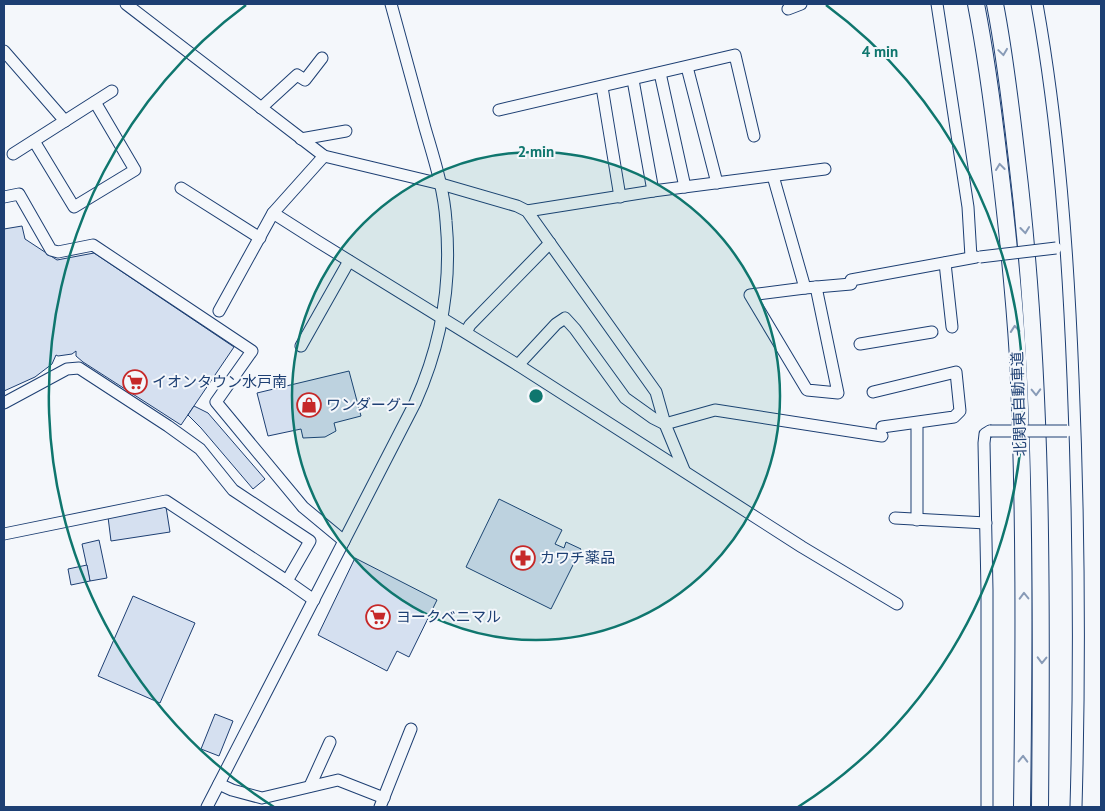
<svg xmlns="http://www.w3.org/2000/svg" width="1105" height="811" font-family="'PT Sans','Noto Sans JP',sans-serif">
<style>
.building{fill:#d5e0f0;stroke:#1d3f73}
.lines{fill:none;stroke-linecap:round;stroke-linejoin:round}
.minor-casing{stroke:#1d3f73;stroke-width:13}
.highway-casing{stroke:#1d3f73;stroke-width:18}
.minor{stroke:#f4f7fb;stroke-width:11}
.highway{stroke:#f4f7fb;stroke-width:16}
.minor-bridge-casing{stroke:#1d3f73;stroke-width:13;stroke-linecap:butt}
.minor-bridge{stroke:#f4f7fb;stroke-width:11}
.oneway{stroke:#889bb7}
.ring{fill:none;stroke:#0f766e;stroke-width:2.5}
.labels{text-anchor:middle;stroke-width:4;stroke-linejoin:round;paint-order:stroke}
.poi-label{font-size:15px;fill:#1d3f73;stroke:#f4f7fb;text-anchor:start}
.street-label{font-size:15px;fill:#1d3f73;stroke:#f4f7fb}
.centre{fill:#0f766e;stroke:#f4f7fb;stroke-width:2.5}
.ring-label{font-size:15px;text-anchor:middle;font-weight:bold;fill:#0f766e;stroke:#f4f7fb;stroke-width:4;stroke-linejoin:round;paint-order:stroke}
</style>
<rect width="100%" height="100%" fill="#f4f7fb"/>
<!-- building -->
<g class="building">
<polygon points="22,226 25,239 57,260 94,253 234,347 181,425 83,362 76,356 76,351 72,354 58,356 56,355 52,364 35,377 4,391 4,229"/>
<polygon points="349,371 361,416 334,423 336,431 325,437 303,438 301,429 268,436 257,393"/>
<polygon points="194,406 208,413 265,479 253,489 201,428 188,415"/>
<polygon points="499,499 562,530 555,544 564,548 566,542 581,549 551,609 466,567"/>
<polygon points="166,507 170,532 111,541 108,517"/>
<polygon points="99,540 107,578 90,581 82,544"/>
<polygon points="355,558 437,600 409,657 397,651 387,671 318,635"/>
<polygon points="87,565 90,581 71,585 68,569"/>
<polygon points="133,596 195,623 160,703 98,676"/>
<polygon points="215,714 233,721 219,756 201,749"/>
</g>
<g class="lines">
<!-- minor casing -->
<g class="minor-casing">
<g id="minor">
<polyline points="126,4 324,156 441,184 517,206 527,211 656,392 665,424 684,470"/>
<polyline points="937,4 968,207 971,257"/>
<path d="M1037,4C1059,127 1068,253 1073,378C1079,521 1080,664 1076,807"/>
<polyline points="788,9 801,4"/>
<polyline points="4,51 65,121"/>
<polyline points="687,67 717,183"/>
<polyline points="660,73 685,187"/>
<polyline points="633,80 653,191"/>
<polyline points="602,87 620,197"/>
<polyline points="261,108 297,75 305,80 322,58"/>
<polyline points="499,110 735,55 754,136"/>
<polyline points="301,139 346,131"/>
<polyline points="34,141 74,207 135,170 95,102"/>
<polyline points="13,154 112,91"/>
<polyline points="324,156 273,213 317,241 518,365 802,547 897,604"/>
<polyline points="773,176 805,288 851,284"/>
<polyline points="181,188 260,238"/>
<polyline points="4,197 19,194 51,250 58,252 93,245 252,351 216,402 303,507 344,541"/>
<polyline points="527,211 653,191 825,169"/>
<polyline points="945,263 952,327"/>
<polyline points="851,280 976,257"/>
<polyline points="805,288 750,295 807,390 838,393 816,287"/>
<polyline points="219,311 273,213"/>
<polyline points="466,332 470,325 550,243"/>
<polyline points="860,344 932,332"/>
<polyline points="301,346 349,261"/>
<polyline points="518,365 556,324 565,318 575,329 625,398 653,418 665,424 715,410 882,436"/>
<polyline points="873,392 956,372 960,411 954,417 882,427"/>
<polyline points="4,403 67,369 79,368 168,426 200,449 233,490 310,541 287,581"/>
<polyline points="895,518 986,523"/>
<polyline points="917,520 917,423"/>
<polyline points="4,534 166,501 287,581 314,600"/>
<polyline points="219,784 232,790 262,798 338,780 384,798"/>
<polyline points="310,786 330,742"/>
<path d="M207,807L415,403C441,345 452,284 446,221C444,189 434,159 425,128C414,87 402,45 391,4"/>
<polyline points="380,807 411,729"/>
<polyline points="987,807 987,590 984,443 985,434 990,431"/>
</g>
</g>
<!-- highway casing -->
<g class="highway-casing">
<g id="highway">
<path d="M976,4C986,55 993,108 999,160C1007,226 1014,292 1018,358C1025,508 1024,657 1022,807"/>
<path d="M995,4C1005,55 1011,108 1017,160C1043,375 1042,591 1040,807"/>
</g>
</g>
<!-- minor -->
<use href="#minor" class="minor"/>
<!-- highway -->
<use href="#highway" class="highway"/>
<!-- minor-bridge casing -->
<g class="minor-bridge-casing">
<g id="minor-bridge">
<polyline points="980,257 1056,248"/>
<polyline points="990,431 1067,431"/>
</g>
</g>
<!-- minor-bridge -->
<use href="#minor-bridge" class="minor-bridge"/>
</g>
<!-- one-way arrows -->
<defs><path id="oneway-chevron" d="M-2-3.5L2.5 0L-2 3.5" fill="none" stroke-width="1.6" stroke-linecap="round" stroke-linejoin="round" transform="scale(1.25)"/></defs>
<g class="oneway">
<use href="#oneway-chevron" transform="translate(1003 52) rotate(82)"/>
<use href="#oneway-chevron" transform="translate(1000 167) rotate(-97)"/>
<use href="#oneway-chevron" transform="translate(1025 230) rotate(84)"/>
<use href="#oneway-chevron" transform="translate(1015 329) rotate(-95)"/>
<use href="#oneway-chevron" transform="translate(1036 392) rotate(88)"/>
<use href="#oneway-chevron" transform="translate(1024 596) rotate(-91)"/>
<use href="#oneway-chevron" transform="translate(1042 660) rotate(91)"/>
<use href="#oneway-chevron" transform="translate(1023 759) rotate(-89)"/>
</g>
<!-- distance rings -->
<circle cx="536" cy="396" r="244" fill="#0f766e" fill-opacity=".12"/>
<g class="ring">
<circle cx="536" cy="396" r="244"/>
<path d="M274 807A487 487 0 0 1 246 5M826 5A487 487 0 0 1 798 807"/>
</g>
<!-- icons -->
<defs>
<g id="supermarket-ring" transform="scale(1.25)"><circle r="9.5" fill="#f4f7fb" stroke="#c62828" stroke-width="1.5"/><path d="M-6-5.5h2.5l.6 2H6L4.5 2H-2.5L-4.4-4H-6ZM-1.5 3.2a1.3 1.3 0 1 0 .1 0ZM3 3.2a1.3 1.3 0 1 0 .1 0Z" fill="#c62828"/></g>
<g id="shop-ring" transform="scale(1.25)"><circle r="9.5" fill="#f4f7fb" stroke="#c62828" stroke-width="1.5"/><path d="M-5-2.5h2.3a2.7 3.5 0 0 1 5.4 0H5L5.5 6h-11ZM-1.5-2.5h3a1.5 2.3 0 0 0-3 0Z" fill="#c62828"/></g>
<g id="pharmacy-ring" transform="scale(1.25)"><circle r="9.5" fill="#f4f7fb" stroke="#c62828" stroke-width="1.5"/><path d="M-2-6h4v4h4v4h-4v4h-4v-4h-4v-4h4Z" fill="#c62828"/></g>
</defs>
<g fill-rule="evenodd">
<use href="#supermarket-ring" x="135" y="382"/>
<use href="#shop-ring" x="309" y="405"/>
<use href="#pharmacy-ring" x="523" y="558"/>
<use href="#supermarket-ring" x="378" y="617"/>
</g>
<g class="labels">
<!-- poi labels -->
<g class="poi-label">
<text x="152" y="387">イオンタウン水戸南</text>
<text x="326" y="410">ワンダーグー</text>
<text x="540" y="563">カワチ薬品</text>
<text x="396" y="622">ヨークベニマル</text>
</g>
<!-- street labels -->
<g class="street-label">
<text transform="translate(1019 404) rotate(-92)" y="5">北関東自動車道</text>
</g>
</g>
<circle cx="536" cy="396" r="8" class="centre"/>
<g class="ring-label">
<text x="880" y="57">4 min</text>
<text x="536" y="157">2 min</text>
</g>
<!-- border -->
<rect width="1105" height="811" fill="none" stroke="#1d3f73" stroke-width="10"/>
</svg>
